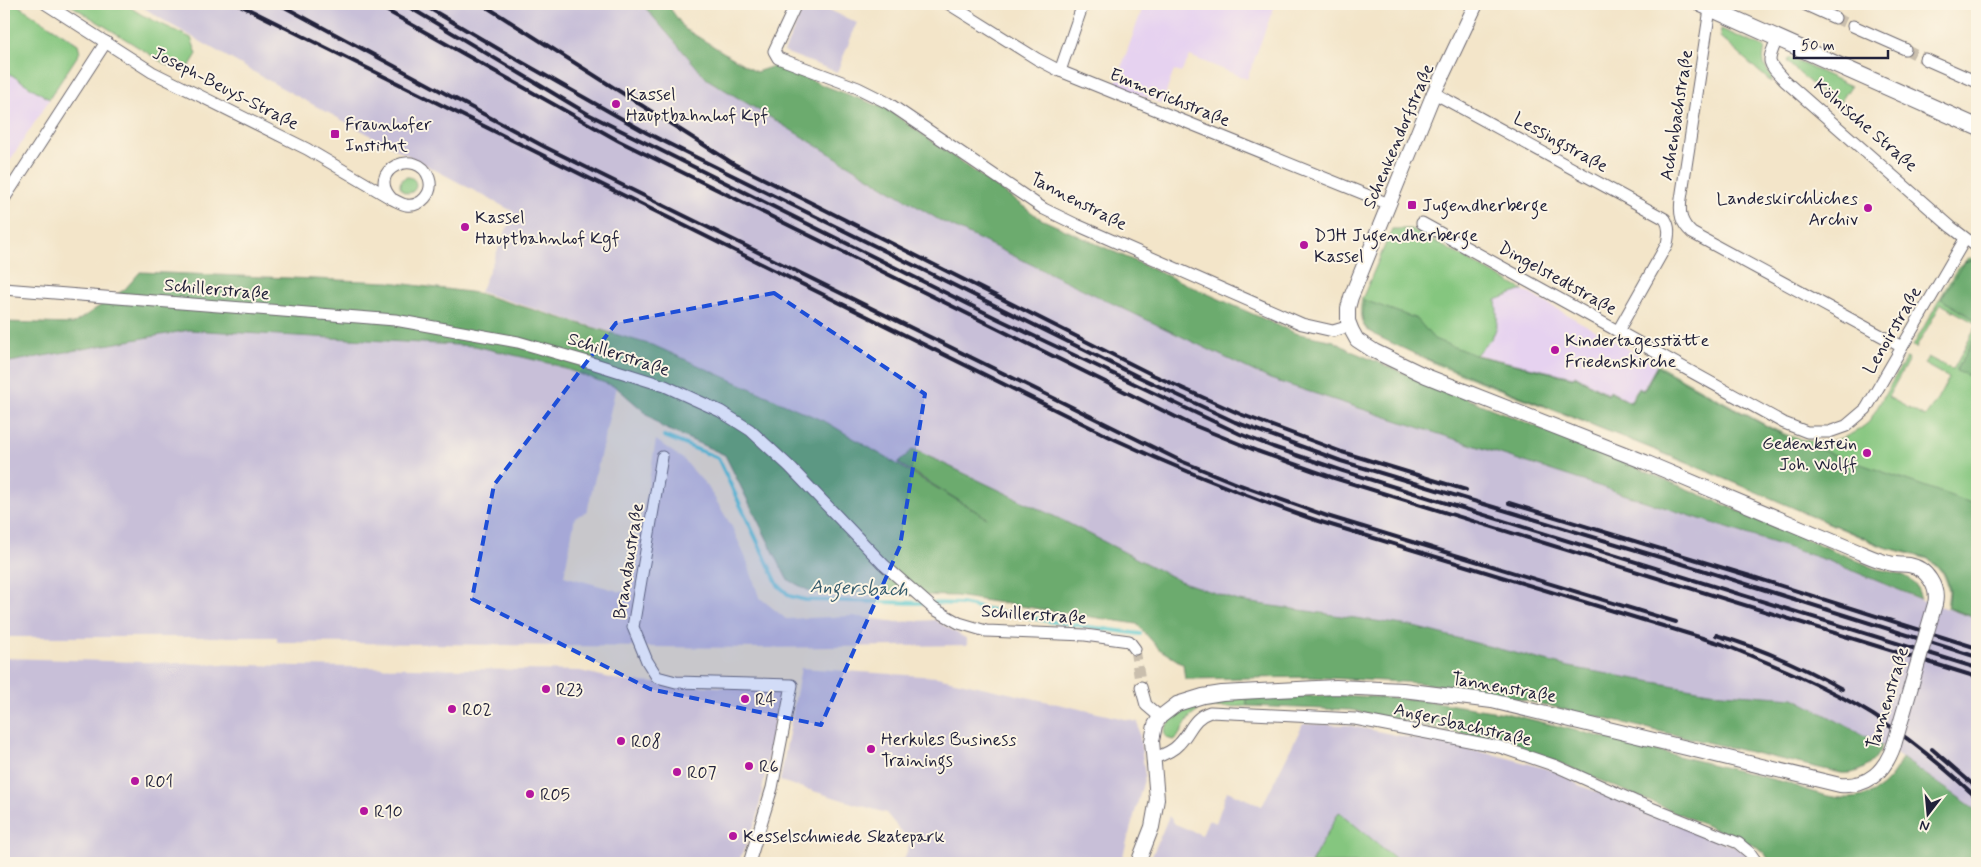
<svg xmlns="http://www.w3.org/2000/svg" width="1981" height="867" font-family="Mynerve,sans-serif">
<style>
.built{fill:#e6d2f0}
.industrial{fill:#c8bfd8}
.green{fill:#85c67f;stroke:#54745d}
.forest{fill:#6cab6e;stroke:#476654}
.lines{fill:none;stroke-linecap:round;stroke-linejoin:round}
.stream{stroke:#59c7ce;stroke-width:4}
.minor-tunnel{stroke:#c9bead;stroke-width:11;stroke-dasharray:11 5.5;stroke-linecap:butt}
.minor-casing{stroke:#6b666d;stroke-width:13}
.tertiary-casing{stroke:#6b666d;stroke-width:16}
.secondary-casing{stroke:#6b666d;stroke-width:18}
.minor{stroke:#fff;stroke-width:11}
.tertiary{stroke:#fff;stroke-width:14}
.secondary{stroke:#fff;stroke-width:16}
.rail{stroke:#22223b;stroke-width:4}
.tertiary-bridge-casing{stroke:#6b666d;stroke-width:16;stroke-linecap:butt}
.tertiary-bridge{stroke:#fff;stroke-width:14}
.marked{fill:#1d4ed8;fill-opacity:0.2;stroke:#1d4ed8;stroke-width:4;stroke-dasharray:10 6;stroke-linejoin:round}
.poi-dot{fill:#b5179e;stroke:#fcf5e5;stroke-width:2}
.labels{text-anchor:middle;stroke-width:4;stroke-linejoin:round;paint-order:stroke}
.street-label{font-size:18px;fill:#22223b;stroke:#fcf5e5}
.poi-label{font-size:18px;fill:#22223b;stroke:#fcf5e5;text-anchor:start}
.water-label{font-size:19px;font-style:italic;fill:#355c6e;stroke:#fcf5e5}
</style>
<rect width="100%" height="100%" fill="#fcf5e5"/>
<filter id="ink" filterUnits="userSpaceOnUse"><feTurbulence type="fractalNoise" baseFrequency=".02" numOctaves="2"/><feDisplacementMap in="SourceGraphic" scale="10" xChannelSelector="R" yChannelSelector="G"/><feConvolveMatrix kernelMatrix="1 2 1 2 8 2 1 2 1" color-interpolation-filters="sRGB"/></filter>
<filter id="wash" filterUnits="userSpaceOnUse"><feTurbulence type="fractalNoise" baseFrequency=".0096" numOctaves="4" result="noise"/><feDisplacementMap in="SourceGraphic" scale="20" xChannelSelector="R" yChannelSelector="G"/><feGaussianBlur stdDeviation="1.12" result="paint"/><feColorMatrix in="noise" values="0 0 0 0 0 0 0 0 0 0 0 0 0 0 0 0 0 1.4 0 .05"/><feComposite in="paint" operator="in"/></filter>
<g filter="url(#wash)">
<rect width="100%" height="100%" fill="#f3e5c9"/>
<!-- built -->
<g class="built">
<polygon points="4,4 16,4 73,40 78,44 80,52 4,170"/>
<polygon points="1144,4 1275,4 1247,79 1190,56 1181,73 1174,70 1162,104 1115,85"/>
<polygon points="1523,290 1657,365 1643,390 1638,388 1630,402 1610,391 1608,394 1575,376 1573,378 1476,354 1490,340 1497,323 1496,300"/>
</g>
<!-- industrial -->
<g class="industrial">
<polygon points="138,4 642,4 707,79 941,221 1270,379 1829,561 1924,601 1977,619 1977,814 1971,806 1883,745 1875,759 1865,768 1853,773 1841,773 1490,693 1420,683 1311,677 1266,677 1217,640 1080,575 828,423 655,346 480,292 514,212 282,88 168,23"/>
<polygon points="805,4 817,4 857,23 837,72 784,52"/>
<polygon points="189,330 475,346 552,364 616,387 587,512 575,517 564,576 629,594 656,440 683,459 708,487 732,527 747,561 759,597 786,619 852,616 897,622 935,620 967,639 967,645 763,648 649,647 277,642 277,637 4,637 4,363"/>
<polygon points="4,658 242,665 580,671 623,681 780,691 757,819 738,863 4,863"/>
<polygon points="801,668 937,677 1138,722 1145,776 1121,863 903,863 910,842 886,813 780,781"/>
<polygon points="1303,724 1347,725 1500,756 1555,771 1579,785 1735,847 1747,855 1753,863 1400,863 1339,812 1311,863 1149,863 1169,816 1175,824 1202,835 1208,820 1216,823 1227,791 1262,806"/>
</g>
<!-- green -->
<g class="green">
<polygon points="4,4 16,4 78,44 80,52 49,99 4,70"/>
<polygon points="69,4 125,4 142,15 191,38 197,54 189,67 167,65"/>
<path d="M1721,29L1765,48C1762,60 1763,67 1772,76L1771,82L1720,37Z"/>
<polygon points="1790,58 1851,86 1837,107 1788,63 1787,60"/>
<circle cx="408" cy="185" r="8"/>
<path d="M1392,229H1412L1523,290L1496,300C1497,314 1500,328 1490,340C1486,345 1480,349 1476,355L1573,377L1575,375L1608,394L1610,391L1630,402L1638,388L1643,390L1657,365C1683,379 1709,394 1735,408C1780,433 1821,462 1869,422L1906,358L1909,359L1888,397L1925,417L1937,400L1949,378L1924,364L1928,357L1953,370L1977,325V619L1947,608L1949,591L1947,583L1943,573L1928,559L1881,546L1760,493L1633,441L1440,366L1367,330C1359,321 1360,311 1362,299Z"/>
<polygon points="1969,258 1977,259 1977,324 1941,304 1916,348 1913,346 1958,267"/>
<polygon points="1247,698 1247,706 1206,708 1204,703"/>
<path d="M1196,706L1198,711L1190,717L1177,738L1173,740L1167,738L1164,733C1167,718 1183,710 1196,706Z"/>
<polygon points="1339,812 1401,863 1311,863"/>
</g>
<!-- forest -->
<g class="forest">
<path d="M642,4H667L685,29L756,72L774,66H783L820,84L887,109L1041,219L1295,333L1334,341L1351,351L1428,383L1597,451L1877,569C1901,574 1914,573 1921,599L1829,561L1270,379L941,221L707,79Z"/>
<polygon points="1977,259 1977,321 1941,299 1964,262"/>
<path d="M140,272L389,282L477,293L655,346L828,423L987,518L898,463L913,449L1064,521L1180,581L1238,601L1410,626L1569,667L1709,692L1794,698L1882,745C1876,763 1860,775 1841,773L1519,699L1456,688L1420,683L1311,677L1185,679L1183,664L1159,649L1137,624L956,596L813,593L787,579L725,455L662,427L616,387L552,364L475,346L189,330L4,363V322L73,324L125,289Z"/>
<polygon points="1364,300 1417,319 1434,339 1475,355 1573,378 1575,376 1608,395 1610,392 1631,403 1639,389 1644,391 1657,367 1790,439 1977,505 1977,618 1949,608 1950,588 1946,576 1941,569 1926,557 1888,548 1693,465 1415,354 1377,336 1364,326 1362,315"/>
<polygon points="1977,333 1977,373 1972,377 1956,371"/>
<path d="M1336,695L1415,699L1505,713L1787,783C1834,801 1877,813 1902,758L1971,806L1977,814V863H1771L1765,854L1757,847L1557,762L1503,742L1351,710L1247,706V698Z"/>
</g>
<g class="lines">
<!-- stream -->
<g class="stream">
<polyline points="664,436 718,458 778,585 790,596 806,600 923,603"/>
<polyline points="932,603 961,604 1048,621 1140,634"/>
</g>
</g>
</g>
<g filter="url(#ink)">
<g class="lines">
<!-- minor-tunnel -->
<g class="minor-tunnel">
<polyline points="1835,18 1853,26"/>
<polyline points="1905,49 1925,59"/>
<polyline points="1135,649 1141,687"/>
</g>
<!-- minor casing -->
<g class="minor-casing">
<g id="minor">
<path d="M46,4L152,72L307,149L392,199C397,201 401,204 406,205C421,207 434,193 429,178C418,146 364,170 392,199"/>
<polyline points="796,4 774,51 778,58 858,88 888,103 1044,209 1077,225 1302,324 1333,331 1350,326"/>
<polyline points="949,4 1037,59 1060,71 1389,204"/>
<polyline points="1804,4 1835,18"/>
<path d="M1710,9L1681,199C1679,214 1681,223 1692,233L1902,347"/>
<polyline points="1853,26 1905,49"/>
<path d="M1777,39C1767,63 1766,61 1785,81L1951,227L1977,247"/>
<polyline points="1925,59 1977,82"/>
<polyline points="1060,71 1083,4"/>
<path d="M1434,93L1665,219C1670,227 1669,234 1667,244L1618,331"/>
<polyline points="4,199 106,42"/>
<polyline points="1422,223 1784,423 1807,432 1829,432 1846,426 1866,409 1965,239"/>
<polyline points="4,289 395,320 518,342 595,364 665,386 720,411 750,430 789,466 883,564 934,609 959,623 986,631 1085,635 1129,641 1135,649"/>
<polyline points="662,457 633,627 647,661 657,677 676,682 792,685 772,788 749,863"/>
<polyline points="1141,687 1146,705 1160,717"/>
<path d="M1154,758C1163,755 1173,751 1179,744C1191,732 1192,718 1210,712L1355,719L1500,747L1556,766L1634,801L1738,843L1750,853L1757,863"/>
</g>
</g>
<!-- tertiary casing -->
<g class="tertiary-casing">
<g id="tertiary">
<path d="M1476,4L1434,93L1351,297L1348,308V321L1352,331L1357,340L1374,351L1426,376L1645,462L1856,551C1866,555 1878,561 1889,563C1896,565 1903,564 1909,565C1927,568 1939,588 1935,604"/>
<path d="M1138,863L1152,827L1157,799L1152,741L1155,725L1160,717L1177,704L1203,696L1222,693L1336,687L1403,690L1492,701L1840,785C1869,787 1885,771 1894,745"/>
</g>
</g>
<!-- secondary casing -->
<g class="secondary-casing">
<polyline id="secondary" points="1701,4 1977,127"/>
</g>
<!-- minor -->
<use href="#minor" class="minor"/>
<!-- tertiary -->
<use href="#tertiary" class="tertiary"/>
<!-- secondary -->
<use href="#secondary" class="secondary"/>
<!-- rail -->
<g class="rail">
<path d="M238,4L1114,439C1181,470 1248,497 1318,521L1722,644C1774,665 1826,686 1873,715C1911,739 1945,768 1977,798"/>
<polyline points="279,4 545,147 1181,461 1240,485 1327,516 1676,622"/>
<polyline points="375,4 619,141 1188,423 1257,451 1334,478 1977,677"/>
<polyline points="404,4 588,114 996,318 1240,434 1273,447 1343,471 1977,668"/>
<polyline points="422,4 502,51 647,133 1137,376 1235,422 1341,461 1699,569 1977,657"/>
<polyline points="482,4 734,164 1153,375 1240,414 1342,452 1466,490"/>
<polyline points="1509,503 1750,576 1977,648"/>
<path d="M1716,635C1760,648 1803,667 1842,689"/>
<polyline points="1932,749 1977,788"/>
</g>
<!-- tertiary-bridge casing -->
<g class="tertiary-bridge-casing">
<polyline id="tertiary-bridge" points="1894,745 1935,604"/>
</g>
<!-- tertiary-bridge -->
<use href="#tertiary-bridge" class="tertiary-bridge"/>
</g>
</g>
<!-- marked area -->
<path class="marked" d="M774,293L925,394L900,546L821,725L650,689L472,599L494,485L616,323Z"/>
<!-- markers -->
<g class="poi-dot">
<circle cx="616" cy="104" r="5"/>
<rect x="330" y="129" width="10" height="10" rx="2.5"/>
<rect x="1407" y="200" width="10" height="10" rx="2.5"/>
<circle cx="1868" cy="208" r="5"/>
<circle cx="465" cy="227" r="5"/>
<circle cx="1304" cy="245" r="5"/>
<circle cx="1555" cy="350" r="5"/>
<circle cx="1867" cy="453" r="5"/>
<circle cx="546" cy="689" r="5"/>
<circle cx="745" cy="699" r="5"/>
<circle cx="452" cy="709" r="5"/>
<circle cx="621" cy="741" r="5"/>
<circle cx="871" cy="749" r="5"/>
<circle cx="749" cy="766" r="5"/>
<circle cx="677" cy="772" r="5"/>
<circle cx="135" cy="781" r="5"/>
<circle cx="530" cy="794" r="5"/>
<circle cx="364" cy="811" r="5"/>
<circle cx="733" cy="836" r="5"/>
</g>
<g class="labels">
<!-- street labels -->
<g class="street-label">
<text transform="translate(226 88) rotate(27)" y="6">Joseph-Beuys-Straße</text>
<text transform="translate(1170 97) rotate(22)" y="6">Emmerichstraße</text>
<text transform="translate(1676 115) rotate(-81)" y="6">Achenbachstraße</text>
<text transform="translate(1866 125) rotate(41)" y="6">Kölnische Straße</text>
<text transform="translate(1398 136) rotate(-67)" y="6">Schenkendorfstraße</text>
<text transform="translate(1561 142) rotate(29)" y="6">Lessingstraße</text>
<text transform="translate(1079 201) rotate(27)" y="6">Tannenstraße</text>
<text transform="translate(1558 278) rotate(29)" y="6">Dingelstedtstraße</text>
<text transform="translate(217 289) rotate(5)" y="6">Schillerstraße</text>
<text transform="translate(1892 330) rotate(-60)" y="6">Lenoirstraße</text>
<text transform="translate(619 354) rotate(18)" y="6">Schillerstraße</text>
<text transform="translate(628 561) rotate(-81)" y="6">Brandaustraße</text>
<text transform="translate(1034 614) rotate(4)" y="6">Schillerstraße</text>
<text transform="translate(1504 687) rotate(10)" y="6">Tannenstraße</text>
<text transform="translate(1887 698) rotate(-73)" y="6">Tannenstraße</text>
<text transform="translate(1463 724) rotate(13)" y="6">Angersbachstraße</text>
</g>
<!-- poi labels -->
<g class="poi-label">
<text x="626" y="100">Kassel<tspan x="626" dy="21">Hauptbahnhof Kpf</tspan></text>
<text x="345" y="130">Fraunhofer<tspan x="345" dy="21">Institut</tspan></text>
<text x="1858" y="204" text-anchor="end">Landeskirchliches<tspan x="1858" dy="21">Archiv</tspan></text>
<text x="1422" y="211">Jugendherberge</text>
<text x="475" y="223">Kassel<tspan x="475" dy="21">Hauptbahnhof Kgf</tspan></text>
<text x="1314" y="241">DJH Jugendherberge<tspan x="1314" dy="21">Kassel</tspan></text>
<text x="1565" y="346">Kindertagesstätte<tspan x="1565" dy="21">Friedenskirche</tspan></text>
<text x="1857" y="449" text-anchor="end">Gedenkstein<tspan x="1857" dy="21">Joh. Wolff</tspan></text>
<text x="556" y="695">R23</text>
<text x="755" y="705">R4</text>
<text x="462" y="715">R02</text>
<text x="881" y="745">Herkules Business<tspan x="881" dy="21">Trainings</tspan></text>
<text x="631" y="747">R08</text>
<text x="759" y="772">R6</text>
<text x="687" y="778">R07</text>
<text x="145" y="787">R01</text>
<text x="540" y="800">R05</text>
<text x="374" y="817">R10</text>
<text x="743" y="842">Kesselschmiede Skatepark</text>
</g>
<!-- water labels -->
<g class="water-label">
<text transform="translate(859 587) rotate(2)" y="7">Angersbach</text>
</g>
</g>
<!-- margin -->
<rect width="1981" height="867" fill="none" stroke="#fcf5e5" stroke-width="20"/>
<!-- north arrow -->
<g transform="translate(1928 814) rotate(196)" stroke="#fcf5e5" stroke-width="4" paint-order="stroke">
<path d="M0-4L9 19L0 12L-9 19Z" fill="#22223b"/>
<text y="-8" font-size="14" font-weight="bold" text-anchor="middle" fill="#22223b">N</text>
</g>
<!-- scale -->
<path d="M1794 50v8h94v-8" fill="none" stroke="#22223b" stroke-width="2.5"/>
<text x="1801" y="50" font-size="15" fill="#22223b" stroke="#fcf5e5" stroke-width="4" paint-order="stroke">50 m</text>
</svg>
